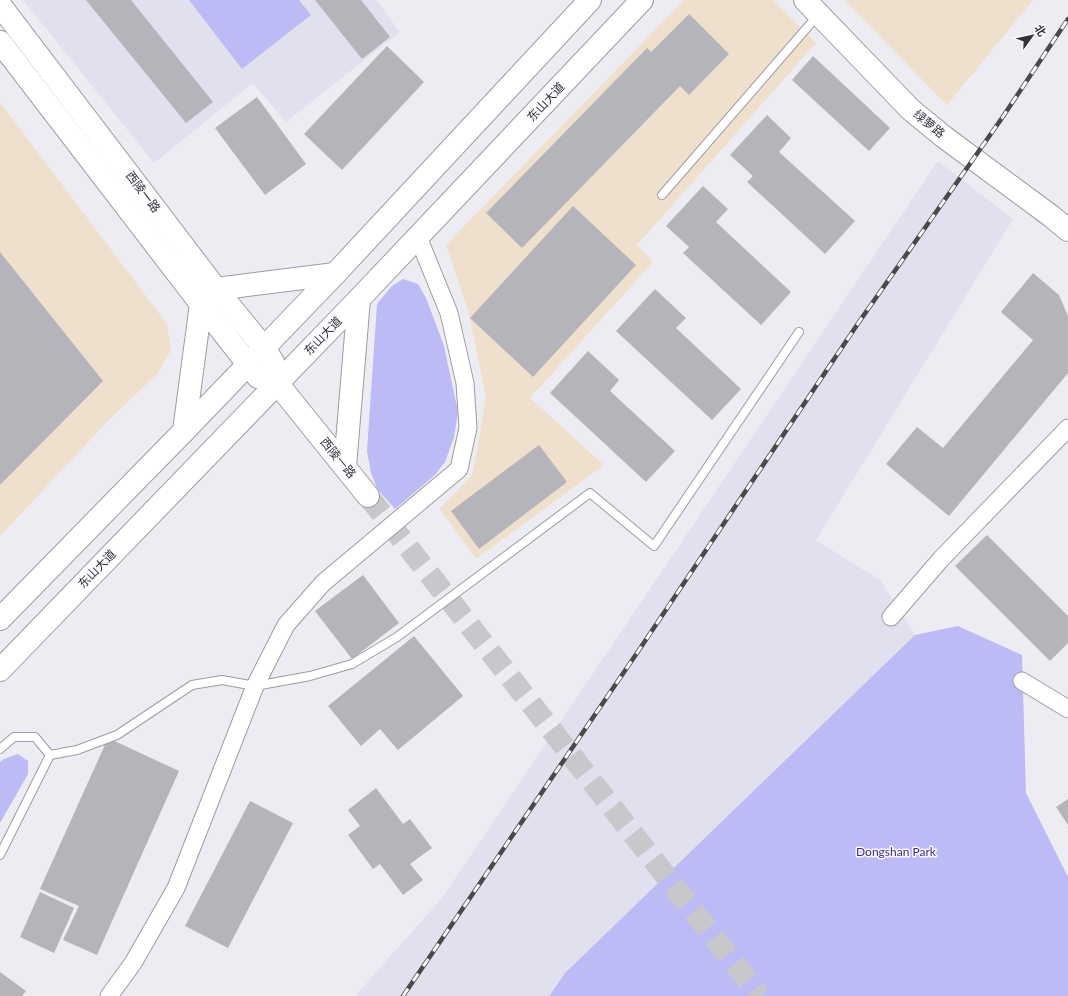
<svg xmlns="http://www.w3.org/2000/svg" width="1068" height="996" font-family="Lato,'Noto Sans SC',sans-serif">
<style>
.commercial{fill:#efe0cd}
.built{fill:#e0e0ee}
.green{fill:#bcbbf6}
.building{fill:#b4b4ba}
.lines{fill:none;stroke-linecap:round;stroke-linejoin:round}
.primary-tunnel{stroke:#c7c7cc;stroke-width:22;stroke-dasharray:22 11;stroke-linecap:butt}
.lane-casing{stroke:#9c9ca2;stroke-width:10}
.street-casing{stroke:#9c9ca2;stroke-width:19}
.secondary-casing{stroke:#9c9ca2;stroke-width:24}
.primary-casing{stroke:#9c9ca2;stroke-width:24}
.lane{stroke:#fff;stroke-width:8}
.street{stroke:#fff;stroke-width:17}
.secondary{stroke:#fff;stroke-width:22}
.primary{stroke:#fff;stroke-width:22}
.rail-casing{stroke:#49494c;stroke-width:4.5}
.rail{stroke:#f9f9fe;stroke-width:3;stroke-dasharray:9;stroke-linecap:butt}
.labels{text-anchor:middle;stroke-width:3;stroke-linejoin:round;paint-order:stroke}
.street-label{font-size:12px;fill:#333336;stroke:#f9f9fe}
.park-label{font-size:12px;fill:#3f2a90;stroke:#f9f9fe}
</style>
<rect width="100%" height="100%" fill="#ececf2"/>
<!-- commercial -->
<g class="commercial">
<polygon points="684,0 773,0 816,43 637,245 653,262 530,398 604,465 476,559 440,509 472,475 477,451 486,397 468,310 446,245"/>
<polygon points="844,0 1033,0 947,105"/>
<polygon points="0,102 167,324 171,350 157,374 108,421 0,536"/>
</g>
<!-- built -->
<g class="built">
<polygon points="23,0 376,0 400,32 286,122 253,83 154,163"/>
<polygon points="938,161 1013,219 816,540 881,581 915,635 565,973 548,996 355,996 442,898"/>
</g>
<!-- green -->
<g class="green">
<polygon points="189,0 299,0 311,15 242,69"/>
<polygon points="403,279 418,284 426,298 444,346 458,412 454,437 445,462 435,475 395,509 378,490 371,473 367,451 377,304 392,286"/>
<polygon points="958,626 1022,655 1026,793 1068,877 1068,996 549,996 565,973 915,635"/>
<polygon points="18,754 28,761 28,774 0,823 0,762 4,759"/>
</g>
<!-- building -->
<g class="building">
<polygon points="86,0 131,0 213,102 186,123"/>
<polygon points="315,0 361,0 390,37 362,59"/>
<polygon points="689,14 729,54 689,95 680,86 522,248 486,213 647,48 651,52"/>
<polygon points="387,46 424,82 342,170 304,134"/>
<polygon points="813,56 890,128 869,151 792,80"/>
<polygon points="257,97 306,164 265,195 215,128"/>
<polygon points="767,115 791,138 779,152 855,221 825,254 747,182 753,176 730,155"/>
<polygon points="703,186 728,209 716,222 791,292 761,325 683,253 689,247 666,226"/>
<polygon points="573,206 636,265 533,377 470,318"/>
<polygon points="0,252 103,381 0,485"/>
<polygon points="1033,273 1059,295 1068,316 1068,373 949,516 886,464 917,427 943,448 1033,340 1001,312"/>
<polygon points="655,289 686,318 676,328 741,389 712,420 616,331"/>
<polygon points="588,351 619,380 610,391 675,451 646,482 550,393"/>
<polygon points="539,445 567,482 479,549 451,511"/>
<polygon points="987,535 1068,616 1068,643 1050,661 955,566"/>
<polygon points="363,575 399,623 352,659 315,611"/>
<polygon points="414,636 463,696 398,750 380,729 361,746 328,706"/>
<polygon points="108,738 179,771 97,955 63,940 79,906 40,889"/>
<polygon points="376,788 403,824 410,819 432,848 410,864 423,880 403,895 380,864 373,869 348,835 360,826 348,810"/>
<polygon points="1068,799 1068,825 1056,807"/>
<polygon points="250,801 293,823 228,948 185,926"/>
<polygon points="40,892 74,908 54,953 20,937"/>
<polygon points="0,972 26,991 22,996 0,996"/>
</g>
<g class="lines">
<!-- primary-tunnel -->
<polyline class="primary-tunnel" points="368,496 760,996"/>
<!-- lane casing -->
<g class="lane-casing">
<g id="lane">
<polyline points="662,195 818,15"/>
<polyline points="0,749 14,737 35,737 50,755 0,855"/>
<polyline points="50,755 77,750 117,735 192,685 222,680 255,686 310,676 352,664 397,637 590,493 654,546 799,332"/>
</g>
</g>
<!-- street casing -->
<g class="street-casing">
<g id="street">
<polyline points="891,617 941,559 1068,428"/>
<polyline points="1022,681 1068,709"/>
<polyline points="109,996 133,963 176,888 255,686 286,625 323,583 459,469 468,428 465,383 449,313 418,237"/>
</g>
</g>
<!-- secondary casing -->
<g class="secondary-casing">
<polyline id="secondary" points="805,0 911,110 944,137 1051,216 1068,230"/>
</g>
<!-- primary casing -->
<g class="primary-casing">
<g id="primary">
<polyline points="0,5 216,289 264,348 273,362 277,383 368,496"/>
<polyline points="0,42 201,304 258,377 277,383"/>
<polyline points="216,289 335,274"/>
<polyline points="184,431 201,304"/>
<polyline points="345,466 359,299"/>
<polyline points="0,619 184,431 335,274 590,0"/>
<polyline points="0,670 359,299 642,0"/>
</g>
</g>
<!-- lane -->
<use href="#lane" class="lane"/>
<!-- street -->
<use href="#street" class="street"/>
<!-- secondary -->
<use href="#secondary" class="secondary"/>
<!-- primary -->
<use href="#primary" class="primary"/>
<!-- rail casing -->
<g class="rail-casing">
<polyline id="rail" points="403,996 637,653 859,322 1002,118 1068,19"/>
</g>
<!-- rail -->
<use href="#rail" class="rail"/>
</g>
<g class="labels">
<!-- street labels -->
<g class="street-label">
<text transform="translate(546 102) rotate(-47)" y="4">东山大道</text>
<text transform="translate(929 124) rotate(39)" y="4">绿萝路</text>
<text transform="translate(143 192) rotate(53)" y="4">西陵一路</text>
<text transform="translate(323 336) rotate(-46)" y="4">东山大道</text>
<text transform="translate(338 458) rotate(51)" y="4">西陵一路</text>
<text transform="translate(97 569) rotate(-46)" y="4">东山大道</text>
</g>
<!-- park labels -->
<g class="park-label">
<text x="896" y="856">Dongshan Park</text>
</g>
</g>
<!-- north arrow -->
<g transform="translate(1032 36) rotate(57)" stroke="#f9f9fe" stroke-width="3" paint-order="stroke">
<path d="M0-3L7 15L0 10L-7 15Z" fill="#333336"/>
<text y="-6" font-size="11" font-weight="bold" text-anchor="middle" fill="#333336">北</text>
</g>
</svg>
